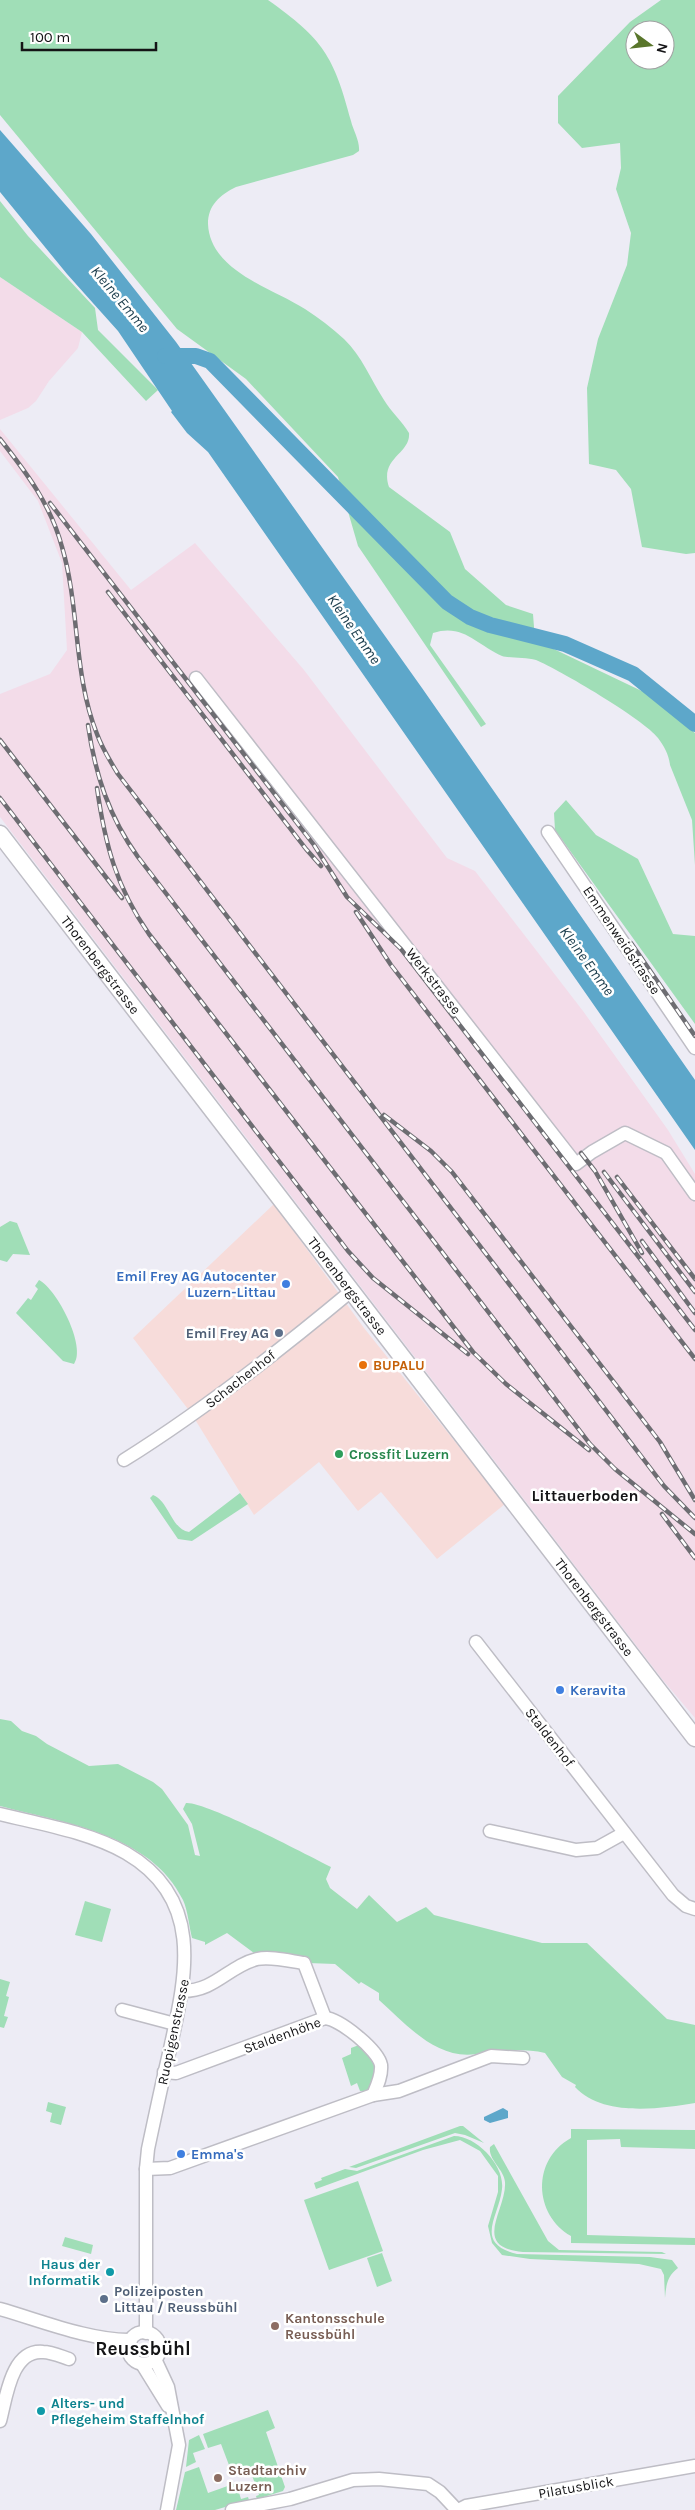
<svg xmlns="http://www.w3.org/2000/svg" width="695" height="2510" font-family="Karla,sans-serif">
<style>
.commercial{fill:#f7dcda}
.industrial{fill:#f3dce9}
.green{fill:#a0deb7;fill-rule:evenodd}
.water{fill:#5da7ca}
.lines{fill:none;stroke-linecap:round;stroke-linejoin:round}
.river{stroke:#5da7ca;stroke-width:16}
.minor-casing{stroke:#bebdc5;stroke-width:15}
.major-casing{stroke:#bebdc5;stroke-width:19}
.minor{stroke:#fff;stroke-width:12}
.major{stroke:#fff;stroke-width:16}
.rail-casing{stroke:#6d6d72;stroke-width:4.5}
.rail{stroke:#fff;stroke-width:2.5;stroke-dasharray:8;stroke-linecap:butt}
.shop-dot{fill:#3f7fe0;stroke:#fff;stroke-width:2}
.service-dot{fill:#5c6f8a;stroke:#fff;stroke-width:2}
.food-dot{fill:#e8710a;stroke:#fff;stroke-width:2}
.leisure-dot{fill:#2e9e5b;stroke:#fff;stroke-width:2}
.culture-dot{fill:#0f9aa8;stroke:#fff;stroke-width:2}
.education-dot{fill:#8d6e63;stroke:#fff;stroke-width:2}
.labels{text-anchor:middle;stroke-width:5;stroke-linejoin:round;paint-order:stroke}
.street-label{font-size:14px;fill:#141416;stroke:#fff}
.shop-label{font-size:14px;font-weight:bold;fill:#366cbe;stroke:#fff;text-anchor:start}
.service-label{font-size:14px;font-weight:bold;fill:#4e5e75;stroke:#fff;text-anchor:end}
.food-label{font-size:14px;font-weight:bold;fill:#c56008;stroke:#fff;text-anchor:start}
.leisure-label{font-size:14px;font-weight:bold;fill:#27864d;stroke:#fff;text-anchor:start}
.culture-label{font-size:14px;font-weight:bold;fill:#0d838f;stroke:#fff;text-anchor:end}
.education-label{font-size:14px;font-weight:bold;fill:#785e54;stroke:#fff;text-anchor:start}
.water-label{font-size:15px;font-style:italic;fill:#193b4b;stroke:#fff}
.quarter-label{font-size:16px;font-weight:bold;fill:#141416;stroke:#fff}
.district-label{font-size:19px;font-weight:bold;fill:#141416;stroke:#fff}
</style>
<rect width="100%" height="100%" fill="#edecf5"/>
<!-- commercial -->
<polygon class="commercial" points="274,1204 364,1328 505,1504 437,1559 381,1492 358,1511 319,1462 254,1515 191,1413 133,1338"/>
<!-- industrial -->
<g class="industrial">
<polygon points="0,277 82,332 78,348 49,381 36,401 28,408 0,420"/>
<polygon points="0,429 131,590 195,543 304,670 447,858 475,871 583,1011 668,1130 695,1174 695,1718 662,1679 0,817 0,694 50,674 67,650 62,563 38,501 0,451"/>
</g>
<!-- green -->
<g class="green">
<path d="M0,0H268C323,39 334,56 351,121C353,130 360,141 359,151L353,155L236,187C220,195 208,205 208,224C210,271 272,288 305,309C319,318 332,328 344,339C362,356 371,380 384,400C391,412 402,421 409,433C411,454 379,458 389,487L450,532L465,569L506,605L533,614L535,640L648,694L695,733V865L692,820L670,765C669,755 664,746 658,738C645,720 558,669 536,660C526,657 508,658 502,656C477,645 463,623 433,633L430,645L486,724L481,727L358,546L338,477L246,379L177,329L0,115Z"/>
<path d="M661,0H695V553L686,554L642,547L631,489L616,470L589,464L587,388L598,339L627,265L631,233L616,189L621,168L620,143L582,148L558,123V96L630,22ZM635,30H665V60H635Z"/>
<polygon points="0,201 28,236 95,308 98,330 158,390 146,401 82,332 0,277"/>
<polygon points="566,800 596,835 638,859 673,934 695,936 695,1024 555,830 554,813"/>
<polygon points="10,1221 17,1223 30,1255 13,1254 7,1262 0,1260 0,1227"/>
<path d="M39,1280C57,1289 87,1347 74,1364L63,1361L16,1313L28,1298L31,1300L38,1289L35,1286Z"/>
<path d="M240,1493L248,1504L192,1541L178,1539L150,1498L153,1495C169,1501 171,1529 189,1532Z"/>
<path d="M0,1719L11,1721L22,1731L36,1736L47,1744L89,1766L118,1764L153,1782L162,1789L188,1825L195,1855L200,1856L192,1824L183,1809L186,1803C205,1801 307,1855 331,1867L326,1879L330,1888L357,1909L369,1895L397,1922L426,1907L434,1915L542,1943H587L667,2019L695,2025V2103C659,2109 603,2117 575,2087L576,2085L562,2077L545,2053C523,2048 498,2050 476,2054C436,2060 406,2024 379,2000V1993L361,1982L359,1984L335,1964L308,1963L258,1956L227,1933L205,1945V1942L192,1938C189,1926 188,1911 183,1900C151,1834 64,1823 0,1806Z"/>
<polygon points="85,1901 111,1909 102,1942 75,1935"/>
<polygon points="0,1979 10,1982 6,1996 9,1997 4,2016 8,2017 4,2028 0,2027"/>
<path d="M359,2045C378,2057 384,2072 368,2091H360L357,2083L351,2086L342,2058L351,2054V2048Z"/>
<polygon points="48,2102 66,2107 61,2125 50,2122 52,2113 46,2111"/>
<polygon points="460,2126 463,2126 484,2143 465,2135 455,2133 356,2168 349,2167"/>
<path d="M571,2129L695,2130V2149L621,2147L620,2139L587,2140V2235L695,2238V2245L571,2243V2236C534,2215 531,2160 571,2138Z"/>
<path d="M454,2136C477,2136 505,2166 502,2189C499,2217 473,2243 517,2254L650,2257L672,2260L678,2268C667,2276 666,2286 665,2298L664,2275L661,2269L639,2264L530,2259L502,2255L492,2243L488,2226L498,2192V2176L480,2151L460,2140L423,2150L316,2189L314,2183L322,2180L321,2178L345,2169L357,2171Z"/>
<path d="M494,2144L548,2241L559,2250L662,2252L666,2254L523,2252C470,2247 507,2210 505,2182C504,2169 488,2160 490,2147Z"/>
<polygon points="358,2181 383,2251 329,2270 304,2200"/>
<polygon points="65,2237 93,2245 91,2254 62,2246"/>
<polygon points="382,2253 392,2281 377,2287 367,2258"/>
<polygon points="268,2410 275,2428 266,2432 285,2487 283,2491 257,2499 256,2496 259,2495 249,2467 232,2473 221,2444 208,2448 203,2434"/>
<polygon points="199,2435 205,2449 193,2453 196,2462 186,2467 189,2440"/>
<polygon points="199,2467 208,2493 236,2483 241,2499 248,2497 249,2500 215,2510 176,2510 185,2472"/>
</g>
<!-- water -->
<g class="water">
<polygon points="0,130 91,234 176,342 422,688 695,1080 695,1150 208,452 187,433 171,412 172,411 118,331 67,274 0,192"/>
<polygon points="503,2108 508,2111 508,2118 490,2123 484,2120 484,2117"/>
</g>
<g class="lines">
<!-- river -->
<polyline class="river" points="165,356 196,356 210,361 447,602 470,617 490,625 565,644 633,674 695,724"/>
<!-- minor casing -->
<g class="minor-casing">
<g id="minor">
<polyline points="196,678 576,1164 592,1152 625,1133 666,1153 695,1194"/>
<polyline points="548,832 695,1048"/>
<path d="M124,1460C204,1410 278,1352 350,1292"/>
<polyline points="476,1642 673,1895 686,1906 695,1909"/>
<path d="M0,1814C41,1824 89,1832 126,1853C205,1899 186,1976 170,2049C162,2083 155,2116 148,2149L146,2169V2333"/>
<polyline points="490,1831 576,1850 597,1848 624,1833"/>
<path d="M183,1991C215,1991 229,1966 257,1959C271,1956 290,1961 304,1963L325,2018"/>
<polyline points="122,2010 175,2024"/>
<path d="M164,2072L176,2073L325,2018C340,2019 378,2050 381,2065C382,2076 377,2086 373,2095"/>
<polyline points="146,2169 170,2168 373,2095 399,2091 491,2056 523,2058"/>
<path d="M0,2309C39,2320 91,2341 131,2340"/>
<circle cx="144" cy="2348" r="16"/>
<polyline points="155,2359 168,2387 179,2445 167,2510"/>
<polyline points="142,2364 168,2406"/>
<path d="M0,2421C6,2399 11,2349 43,2352C51,2352 60,2356 69,2359"/>
<polyline points="232,2510 290,2499 353,2480 379,2479 428,2484 440,2492 457,2510"/>
<polyline points="458,2510 466,2506 695,2466"/>
</g>
</g>
<!-- major casing -->
<g class="major-casing">
<g id="major">
<path id="s1" d="M0,834L695,1738"/>
</g>
</g>
<!-- minor -->
<use href="#minor" class="minor"/>
<!-- major -->
<use href="#major" class="major"/>
<!-- rail casing -->
<g class="rail-casing">
<g id="rail">
<path d="M0,439C26,472 51,505 62,547C80,608 73,674 97,734C102,748 110,761 118,774L664,1486L695,1518"/>
<polyline points="50,503 314,845 347,897 401,949 695,1330"/>
<polyline points="108,592 306,849 321,866"/>
<path d="M88,725C95,774 109,817 138,857L590,1444L615,1469L695,1534"/>
<polyline points="0,740 122,898"/>
<path d="M97,788C105,844 116,887 149,934L473,1352L506,1384L589,1450"/>
<polyline points="0,798 348,1251 373,1278 468,1354"/>
<polyline points="356,912 391,965 695,1359"/>
<polyline points="631,943 695,1036"/>
<polyline points="384,1115 431,1151 452,1172 660,1442 695,1500"/>
<polyline points="581,1153 595,1171 642,1253"/>
<polyline points="604,1172 695,1292"/>
<polyline points="617,1177 695,1279"/>
<polyline points="642,1241 695,1313"/>
<polyline points="662,1514 695,1558"/>
</g>
</g>
<!-- rail -->
<use href="#rail" class="rail"/>
</g>
<!-- markers -->
<g class="shop-dot">
<circle cx="286" cy="1284" r="5"/>
<circle cx="560" cy="1690" r="5"/>
<circle cx="181" cy="2154" r="5"/>
</g>
<g class="service-dot">
<circle cx="279" cy="1333" r="5"/>
<circle cx="104" cy="2299" r="5"/>
</g>
<circle class="food-dot" cx="363" cy="1365" r="5"/>
<circle class="leisure-dot" cx="339" cy="1454" r="5"/>
<g class="culture-dot">
<circle cx="110" cy="2272" r="5"/>
<circle cx="41" cy="2411" r="5"/>
</g>
<g class="education-dot">
<circle cx="275" cy="2326" r="5"/>
<circle cx="218" cy="2478" r="5"/>
</g>
<g class="labels">
<!-- street labels -->
<g class="street-label">
<text transform="translate(622 940) rotate(56)" y="5">Emmenweidstrasse</text>
<text dy="5" stroke="none"><textPath href="#s1" startOffset="165">Thorenbergstrasse</textPath></text>
<text transform="translate(434 981) rotate(52)" y="5">Werkstrasse</text>
<text dy="5" stroke="none"><textPath href="#s1" startOffset="570">Thorenbergstrasse</textPath></text>
<text transform="translate(240 1379) rotate(-38)" y="5">Schachenhof</text>
<text dy="5" stroke="none"><textPath href="#s1" startOffset="975">Thorenbergstrasse</textPath></text>
<text transform="translate(550 1737) rotate(52)" y="5">Staldenhof</text>
<text transform="translate(173 2032) rotate(-78)" y="5">Ruopigenstrasse</text>
<text transform="translate(282 2035) rotate(-20)" y="5">Staldenhöhe</text>
<text transform="translate(576 2487) rotate(-10)" y="5">Pilatusblick</text>
</g>
<!-- shop labels -->
<g class="shop-label">
<text x="276" y="1281" text-anchor="end">Emil Frey AG Autocenter<tspan x="276" dy="16">Luzern-Littau</tspan></text>
<text x="570" y="1695">Keravita</text>
<text x="191" y="2159">Emma's</text>
</g>
<!-- service labels -->
<g class="service-label">
<text x="269" y="1338">Emil Frey AG</text>
<text x="114" y="2296" text-anchor="start">Polizeiposten<tspan x="114" dy="16">Littau / Reussbühl</tspan></text>
</g>
<!-- food labels -->
<g class="food-label">
<text x="373" y="1370">BUPALU</text>
</g>
<!-- leisure labels -->
<g class="leisure-label">
<text x="349" y="1459">Crossfit Luzern</text>
</g>
<!-- culture labels -->
<g class="culture-label">
<text x="100" y="2269">Haus der<tspan x="100" dy="16">Informatik</tspan></text>
<text x="51" y="2408" text-anchor="start">Alters- und<tspan x="51" dy="16">Pflegeheim Staffelnhof</tspan></text>
</g>
<!-- education labels -->
<g class="education-label">
<text x="285" y="2323">Kantonsschule<tspan x="285" dy="16">Reussbühl</tspan></text>
<text x="228" y="2475">Stadtarchiv<tspan x="228" dy="16">Luzern</tspan></text>
</g>
<!-- water labels -->
<g class="water-label">
<text transform="translate(120 299) rotate(50)" y="5">Kleine Emme</text>
<text transform="translate(354 629) rotate(55)" y="5">Kleine Emme</text>
<text transform="translate(587 961) rotate(54)" y="5">Kleine Emme</text>
</g>
<!-- quarter labels -->
<g class="quarter-label">
<text x="585" y="1501">Littauerboden</text>
</g>
<!-- district labels -->
<g class="district-label">
<text x="143" y="2355">Reussbühl</text>
</g>
</g>
<!-- north arrow -->
<g transform="translate(650 45) rotate(105)"><circle r="24" fill="#ffffff" stroke="#a1a1a2"/>
<path d="M0-4L9 19L0 12L-9 19Z" fill="#59762b"/>
<text y="-8" font-size="14" font-weight="bold" text-anchor="middle" fill="#141416">N</text>
</g>
<!-- scale -->
<path d="M22 42v8h134v-8" fill="none" stroke="#141416" stroke-width="2.5"/>
<text x="30" y="42" font-size="15" fill="#141416" stroke="#ffffff" stroke-width="4" paint-order="stroke">100 m</text>
</svg>
